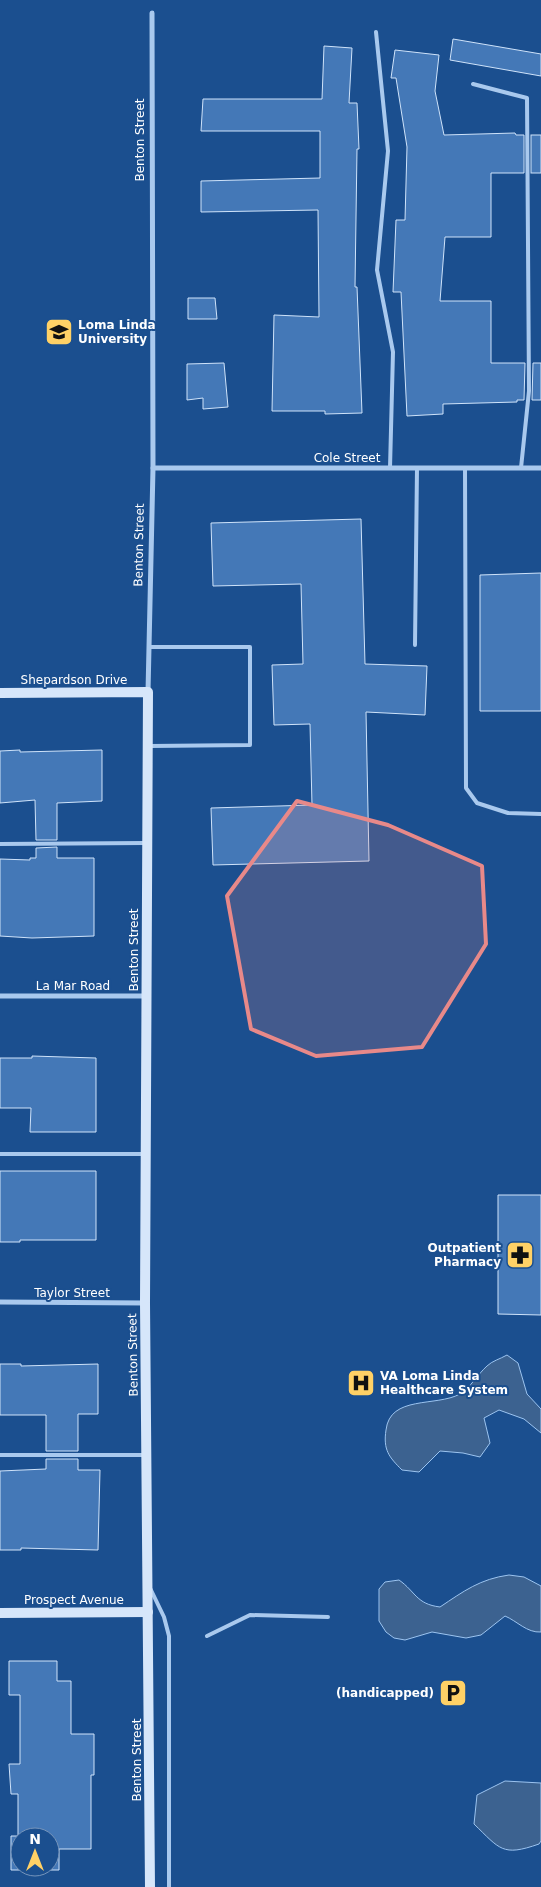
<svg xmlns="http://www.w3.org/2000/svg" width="541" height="1887" font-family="'DejaVu Sans',sans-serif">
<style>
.water{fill:#3c6290;stroke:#9cc4f0}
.building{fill:#4478b7;stroke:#cfe3fa;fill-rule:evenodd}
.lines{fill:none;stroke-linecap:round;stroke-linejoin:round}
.lane{stroke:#a9c9ee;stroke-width:4}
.street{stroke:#a9c9ee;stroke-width:5}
.secondary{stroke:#d6e6fa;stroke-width:10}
.marked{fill:#e88989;fill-opacity:0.2;stroke:#e88989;stroke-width:4;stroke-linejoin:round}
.labels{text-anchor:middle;stroke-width:4;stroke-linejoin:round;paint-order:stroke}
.street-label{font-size:12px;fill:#fff;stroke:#1b4f8f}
.poi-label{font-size:12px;font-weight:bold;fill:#fff;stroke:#1b4f8f;text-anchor:start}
</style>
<rect width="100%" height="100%" fill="#1b4f8f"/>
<!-- water -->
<g class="water">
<path d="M507,1355L518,1363L527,1394L541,1409V1433L524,1419L499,1410L484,1418L490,1443L480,1457L463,1453L440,1451L419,1472L402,1470C389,1457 383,1450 386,1430C390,1395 436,1407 460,1394C470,1388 478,1374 487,1366C492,1361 500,1359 507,1355Z"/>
<path d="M509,1575L524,1577L541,1586V1632C527,1633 517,1621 505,1616L481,1635L466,1638L432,1632L405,1640L394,1638L386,1632L379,1621V1589L385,1582L399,1580C416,1592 416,1604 440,1607C464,1591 480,1579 509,1575Z"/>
<path d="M505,1781L541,1783V1841L539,1844C502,1857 500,1849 474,1824L477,1795Z"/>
</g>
<!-- building -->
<g class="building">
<polygon points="453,39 541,54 541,76 450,60"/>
<polygon points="324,46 352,48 349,103 357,103 359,149 357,149 355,287 357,287 362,413 325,414 325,411 272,411 274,315 319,317 318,210 201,212 201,181 320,178 320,131 201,131 203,99 322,99"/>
<polygon points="395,50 439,55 435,91 444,135 515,133 516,135 524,135 524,173 491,173 491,237 445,237 440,301 491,301 491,363 525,363 524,400 517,400 517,402 443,404 443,414 407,416 401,292 393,292 396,220 405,220 407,147 396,78 391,78"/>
<rect x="531" y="135" width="10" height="38"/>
<polygon points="188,298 215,298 217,319 188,319"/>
<polygon points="224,363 228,407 203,409 203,398 187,400 187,364"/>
<polygon points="533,363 541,363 541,400 532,400"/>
<polygon points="361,519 365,664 427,666 425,715 366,712 369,861 213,865 211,808 312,805 310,724 274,725 272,665 303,664 301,584 213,586 211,523"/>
<polygon points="541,573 541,711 480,711 480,575"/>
<polygon points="20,750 20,752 102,750 102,801 57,803 57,840 36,840 35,800 0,803 0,751"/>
<polygon points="57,847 57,858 94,858 94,936 32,938 0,936 0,859 30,860 30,858 36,858 36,848"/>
<polygon points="32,1056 96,1058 96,1132 30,1132 31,1108 0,1108 0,1058 32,1058"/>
<polygon points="0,1171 96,1171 96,1240 20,1240 20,1242 0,1242"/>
<polygon points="498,1195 541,1195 541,1315 498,1314"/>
<polygon points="0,1364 21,1364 21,1366 98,1364 98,1414 78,1414 78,1451 46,1451 46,1415 0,1415"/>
<polygon points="46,1459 78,1459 78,1470 100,1470 98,1550 21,1548 21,1550 0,1550 0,1471 46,1469"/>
<path d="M9,1661H57V1681H71V1734H94V1775H91V1849H59V1870H11V1836H18V1794H11L9,1764H20V1695H9ZM20,1837H50V1867H20Z"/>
</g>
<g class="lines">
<!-- lane -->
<g class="lane">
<polyline points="376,32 388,151 377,270 393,352 390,468"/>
<polyline points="473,84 527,98 529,391 521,468"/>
<polyline points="465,468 466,788 477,803 508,813 541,814"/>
<polyline points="415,645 417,468"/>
<polyline points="149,647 250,647 250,745 150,746"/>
<polyline points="0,844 145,843"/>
<polyline points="0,1154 145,1154"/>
<polyline points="0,1455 145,1455"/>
<polyline points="150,1588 164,1617 169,1636 169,1887"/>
<polyline points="207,1636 250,1615 328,1617"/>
</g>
<!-- street -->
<g class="street">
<polyline points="153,468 541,468"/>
<polyline points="148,692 153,468 152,13"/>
<polyline points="0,996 147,996"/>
<polyline points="0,1302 145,1303"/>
</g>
<!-- secondary -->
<g class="secondary">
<polyline points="0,693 148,692 145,1303 150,1887"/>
<polyline points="0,1613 148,1612"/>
</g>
</g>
<!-- marked area -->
<path class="marked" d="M297,801L388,825L482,866L486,944L422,1047L316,1056L251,1029L227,896Z"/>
<!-- icons -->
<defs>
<g id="university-square" transform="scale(1.4375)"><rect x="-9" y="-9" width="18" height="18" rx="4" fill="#ffd166" stroke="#1b4f8f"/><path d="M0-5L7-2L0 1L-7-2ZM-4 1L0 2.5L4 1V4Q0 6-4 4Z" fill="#111"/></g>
<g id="pharmacy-square" transform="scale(1.4375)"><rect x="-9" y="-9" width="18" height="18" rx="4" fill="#ffd166" stroke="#1b4f8f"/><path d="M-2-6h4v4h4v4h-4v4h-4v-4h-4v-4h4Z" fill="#111"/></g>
<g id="hospital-square" transform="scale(1.4375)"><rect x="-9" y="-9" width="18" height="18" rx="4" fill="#ffd166" stroke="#1b4f8f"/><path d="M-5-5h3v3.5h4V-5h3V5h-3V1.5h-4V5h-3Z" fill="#111"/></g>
<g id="parking-square" transform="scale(1.4375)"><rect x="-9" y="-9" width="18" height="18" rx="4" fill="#ffd166" stroke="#1b4f8f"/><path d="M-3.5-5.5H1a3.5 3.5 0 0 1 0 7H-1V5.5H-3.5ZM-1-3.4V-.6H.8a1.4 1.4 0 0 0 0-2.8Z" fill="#111"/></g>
</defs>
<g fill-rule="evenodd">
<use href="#university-square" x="59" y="332"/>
<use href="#pharmacy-square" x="520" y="1255"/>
<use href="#hospital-square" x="361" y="1383"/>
<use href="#parking-square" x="453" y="1693"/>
</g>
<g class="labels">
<!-- street labels -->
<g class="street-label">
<text transform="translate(140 140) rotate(-90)" y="4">Benton Street</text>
<text x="347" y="462">Cole Street</text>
<text transform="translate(139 545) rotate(-89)" y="4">Benton Street</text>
<text x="74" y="684">Shepardson Drive</text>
<text transform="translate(134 950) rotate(-90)" y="4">Benton Street</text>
<text x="73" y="990">La Mar Road</text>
<text x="72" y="1297">Taylor Street</text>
<text transform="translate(133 1355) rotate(-91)" y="4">Benton Street</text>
<text x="74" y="1604">Prospect Avenue</text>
<text transform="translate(137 1760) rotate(-90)" y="4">Benton Street</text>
</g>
<!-- poi labels -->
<g class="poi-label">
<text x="78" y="329">Loma Linda<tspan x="78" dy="14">University</tspan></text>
<text x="501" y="1252" text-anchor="end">Outpatient<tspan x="501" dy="14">Pharmacy</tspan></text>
<text x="380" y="1380">VA Loma Linda<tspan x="380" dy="14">Healthcare System</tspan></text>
<text x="434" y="1697" text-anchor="end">(handicapped)</text>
</g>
</g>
<!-- north arrow -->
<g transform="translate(35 1852)"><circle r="24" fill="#1b4f8f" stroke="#7695bc"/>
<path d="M0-4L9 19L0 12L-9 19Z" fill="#ffd166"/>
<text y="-8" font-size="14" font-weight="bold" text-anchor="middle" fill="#ffffff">N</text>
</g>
</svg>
